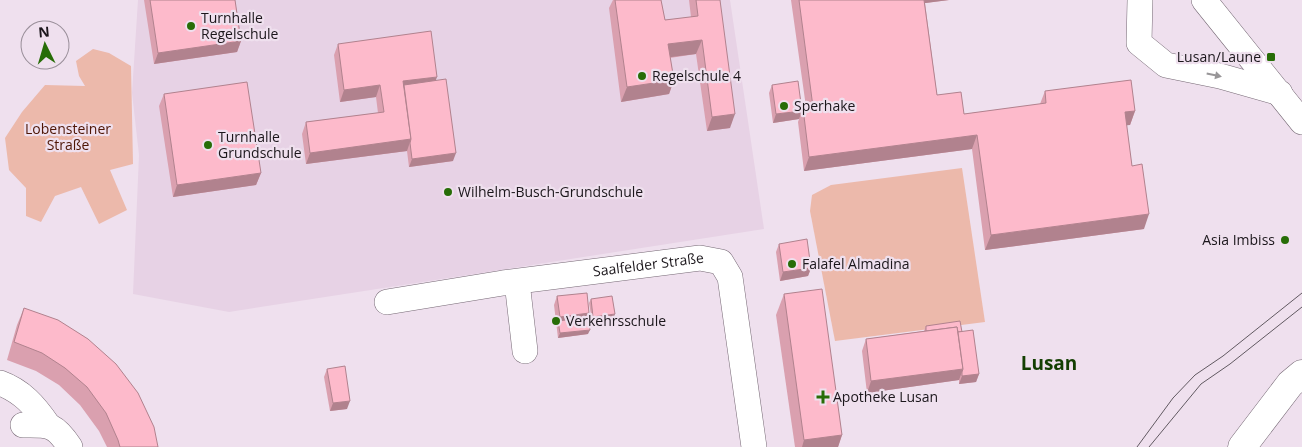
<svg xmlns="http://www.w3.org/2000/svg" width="1302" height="447" font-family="'Open Sans',sans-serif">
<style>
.built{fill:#e7d2e5}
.green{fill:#ecb9ab}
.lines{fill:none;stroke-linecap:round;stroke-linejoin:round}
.minor-casing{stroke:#756874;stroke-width:26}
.major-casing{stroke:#756874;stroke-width:29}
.minor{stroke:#fff;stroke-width:25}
.major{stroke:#fff;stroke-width:28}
.tram{stroke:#615961;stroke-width:1}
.wall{fill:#daa0af}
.shaded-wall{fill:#b1828e}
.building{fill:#fdbacb;stroke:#b1828e}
.oneway{fill:#989698}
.poi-dot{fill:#276d07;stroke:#efe0ee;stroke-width:2}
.labels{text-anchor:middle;stroke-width:4.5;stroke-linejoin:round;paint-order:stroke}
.poi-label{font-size:14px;fill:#1b161b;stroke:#efe0ee;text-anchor:start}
.park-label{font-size:14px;fill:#4e1606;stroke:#efe0ee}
.street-label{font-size:14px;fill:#1b161b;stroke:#efe0ee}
.district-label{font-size:19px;font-weight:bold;fill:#133f02;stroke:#efe0ee}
</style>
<rect width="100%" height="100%" fill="#efe0ee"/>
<!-- built -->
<polygon class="built" points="138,0 730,0 764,229 229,312 133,294 139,155 132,93"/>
<!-- green -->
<g class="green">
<polygon points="93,49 109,53 131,66 133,164 110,170 127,210 99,224 81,187 55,196 41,222 26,216 26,188 9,170 5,138 22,112 45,85 85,86 79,76 76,61"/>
<polygon points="962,168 985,322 835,341 810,211 812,195 831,185"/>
</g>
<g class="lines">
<!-- minor casing -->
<g class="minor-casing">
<g id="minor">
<polyline points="1140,0 1139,43 1166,65 1220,76 1280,93"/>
<polyline points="1204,0 1302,122"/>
<polyline points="517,282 525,351"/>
<path id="s1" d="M387,302L503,283L700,258L721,262L730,277L754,447"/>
<path d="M0,383C22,391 35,406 48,425"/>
<path d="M23,425C49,425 54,423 70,447"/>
</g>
</g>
<!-- major casing -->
<g class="major-casing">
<polyline id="major" points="1242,447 1290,384 1302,374"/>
</g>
<!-- minor -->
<use href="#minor" class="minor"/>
<!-- major -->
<use href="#major" class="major"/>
<!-- tram -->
<g class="tram">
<polyline points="1137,447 1173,398 1195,375 1223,356 1302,293"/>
<polyline points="1149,447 1201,384 1230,364 1302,307"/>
</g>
</g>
<!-- wall -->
<g class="wall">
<polygon points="144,0 235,0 241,41 237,52 154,64"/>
<polygon points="613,0 661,0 665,20 691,17 689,0 720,0 730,128 707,131 696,54 670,58 674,80 669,94 621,102 609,8"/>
<polygon points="791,0 949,0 925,3 937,95 964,114 1040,104 1045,91 1135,111 1130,125 1126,125 1132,166 1144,229 985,250 972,149 804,171 798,122 799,119 773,123 769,93 772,85 802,110 803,108 806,107"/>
<polygon points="338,44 436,80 453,161 409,167 407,151 306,164 302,134 306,122 378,113 376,97 340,102 334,55"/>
<polygon points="164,94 261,173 256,185 173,197 159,106"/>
<polygon points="779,244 811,268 808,276 780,281 776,252"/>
<polygon points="784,294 842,435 838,447 795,447 776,315"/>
<polygon points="557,296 589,313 588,317 588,334 558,338 554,305"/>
<polygon points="591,299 613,319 592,321 589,303"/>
<polygon points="24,308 158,447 107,447 99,431 80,405 59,385 36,371 7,360 17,325"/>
<polygon points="926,326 962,332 979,374 976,382 959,384 959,380 867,393 862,351 866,339 924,331"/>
<polygon points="327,369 347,409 330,411 324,377"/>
</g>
<!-- shaded-wall -->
<g class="shaded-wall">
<polygon points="919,0 949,0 918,4"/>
<polygon points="702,40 696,54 663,58 668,44"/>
<polygon points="241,41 237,52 154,64 158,53"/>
<polygon points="437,77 433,88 403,93 403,81"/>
<polygon points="674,80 669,94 621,102 627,87"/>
<polygon points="380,85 376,97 340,102 344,90"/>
<polygon points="802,111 799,119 773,123 776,114"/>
<polygon points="1135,111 1130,125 1119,126 1125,112"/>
<polygon points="735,114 730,128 707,131 712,117"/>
<polygon points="977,135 972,149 804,171 809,157"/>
<polygon points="411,139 407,151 306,164 310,153"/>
<polygon points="456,153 453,161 409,167 412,159"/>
<polygon points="261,173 256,185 173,197 177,185"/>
<polygon points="1149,214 1144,229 985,250 991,235"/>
<polygon points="811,268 808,276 780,281 783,272"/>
<polygon points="589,313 586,321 558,321 560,317"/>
<polygon points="615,314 613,319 592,321 593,317"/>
<polygon points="590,330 588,334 558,338 560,333"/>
<polygon points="963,369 959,380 867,393 871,381"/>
<polygon points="979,374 976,382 959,384 962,376"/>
<polygon points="350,401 347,409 330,411 333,403"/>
<polygon points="842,435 838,447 802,447 804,440"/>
</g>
<!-- building -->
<g class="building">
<polygon points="150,0 235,0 241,41 158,53"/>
<polygon points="615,0 661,0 665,20 698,16 696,0 720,0 735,114 712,117 702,40 668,44 674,80 627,87"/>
<polygon points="799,0 924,0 937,95 961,92 964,114 1046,103 1045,91 1131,80 1135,111 1125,112 1132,166 1142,164 1149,214 991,235 977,135 809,157 803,108 813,107"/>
<polygon points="431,31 437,77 403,81 411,139 310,153 306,122 384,112 380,85 344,90 338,44"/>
<polygon points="446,79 456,153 412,159 410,143 411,139 404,85"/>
<polygon points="798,81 802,111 776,114 772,85"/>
<polygon points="247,82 261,173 177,185 164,94"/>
<polygon points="807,239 811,268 783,272 779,244"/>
<polygon points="822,289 842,435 804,440 784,294"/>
<polygon points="587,293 589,313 560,317 557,296"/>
<polygon points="612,296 615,314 593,317 591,299"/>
<polygon points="24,308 58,320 88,339 116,364 138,393 154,427 158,447 120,447 118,440 106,413 87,387 65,368 42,353 14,342"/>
<polygon points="588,317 590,330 560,333 558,321"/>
<polygon points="960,321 962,332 958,332 957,327 926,331 926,326"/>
<polygon points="957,327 963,369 871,381 866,339"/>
<polygon points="973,330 979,374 962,376 962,372 963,369 958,332"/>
<polygon points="345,366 350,401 333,403 327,369"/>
</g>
<!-- one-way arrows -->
<defs><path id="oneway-solid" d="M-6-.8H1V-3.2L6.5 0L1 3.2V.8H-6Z" transform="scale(1.25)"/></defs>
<use class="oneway" href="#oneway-solid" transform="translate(1214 75) rotate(12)"/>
<!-- markers -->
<g class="poi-dot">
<circle cx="191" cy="26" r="5"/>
<rect x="1266" y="52" width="10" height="10" rx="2.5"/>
<circle cx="642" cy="76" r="5"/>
<circle cx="784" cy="106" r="5"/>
<circle cx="208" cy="145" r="5"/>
<circle cx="448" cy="192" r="5"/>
<circle cx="1285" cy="240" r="5"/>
<circle cx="792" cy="264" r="5"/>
<circle cx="556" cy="321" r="5"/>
<path d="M820.5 389.5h5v5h5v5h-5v5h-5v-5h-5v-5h5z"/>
</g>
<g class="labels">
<!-- poi labels -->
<g class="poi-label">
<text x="201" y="23">Turnhalle<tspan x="201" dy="16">Regelschule</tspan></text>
<text x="1261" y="62" text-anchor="end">Lusan/Laune</text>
<text x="652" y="81">Regelschule 4</text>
<text x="794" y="111">Sperhake</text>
<text x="218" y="142">Turnhalle<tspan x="218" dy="16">Grundschule</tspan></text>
<text x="458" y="197">Wilhelm-Busch-Grundschule</text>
<text x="1275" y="245" text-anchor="end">Asia Imbiss</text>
<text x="802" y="269">Falafel Almadina</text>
<text x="566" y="326">Verkehrsschule</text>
<text x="833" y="402">Apotheke Lusan</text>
</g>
<!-- park labels -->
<g class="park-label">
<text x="68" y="134">Lobensteiner<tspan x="68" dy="16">Straße</tspan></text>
</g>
<!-- street labels -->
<g class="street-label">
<text dy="5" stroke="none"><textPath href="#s1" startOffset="264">Saalfelder Straße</textPath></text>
</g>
<!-- district labels -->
<g class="district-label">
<text x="1049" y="370">Lusan</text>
</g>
</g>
<!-- north arrow -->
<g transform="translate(45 45) rotate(355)"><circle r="24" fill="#efe0ee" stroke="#9a8f9a"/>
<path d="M0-4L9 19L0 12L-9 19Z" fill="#276d07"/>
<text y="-8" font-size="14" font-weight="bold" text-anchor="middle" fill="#1b161b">N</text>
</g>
</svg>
